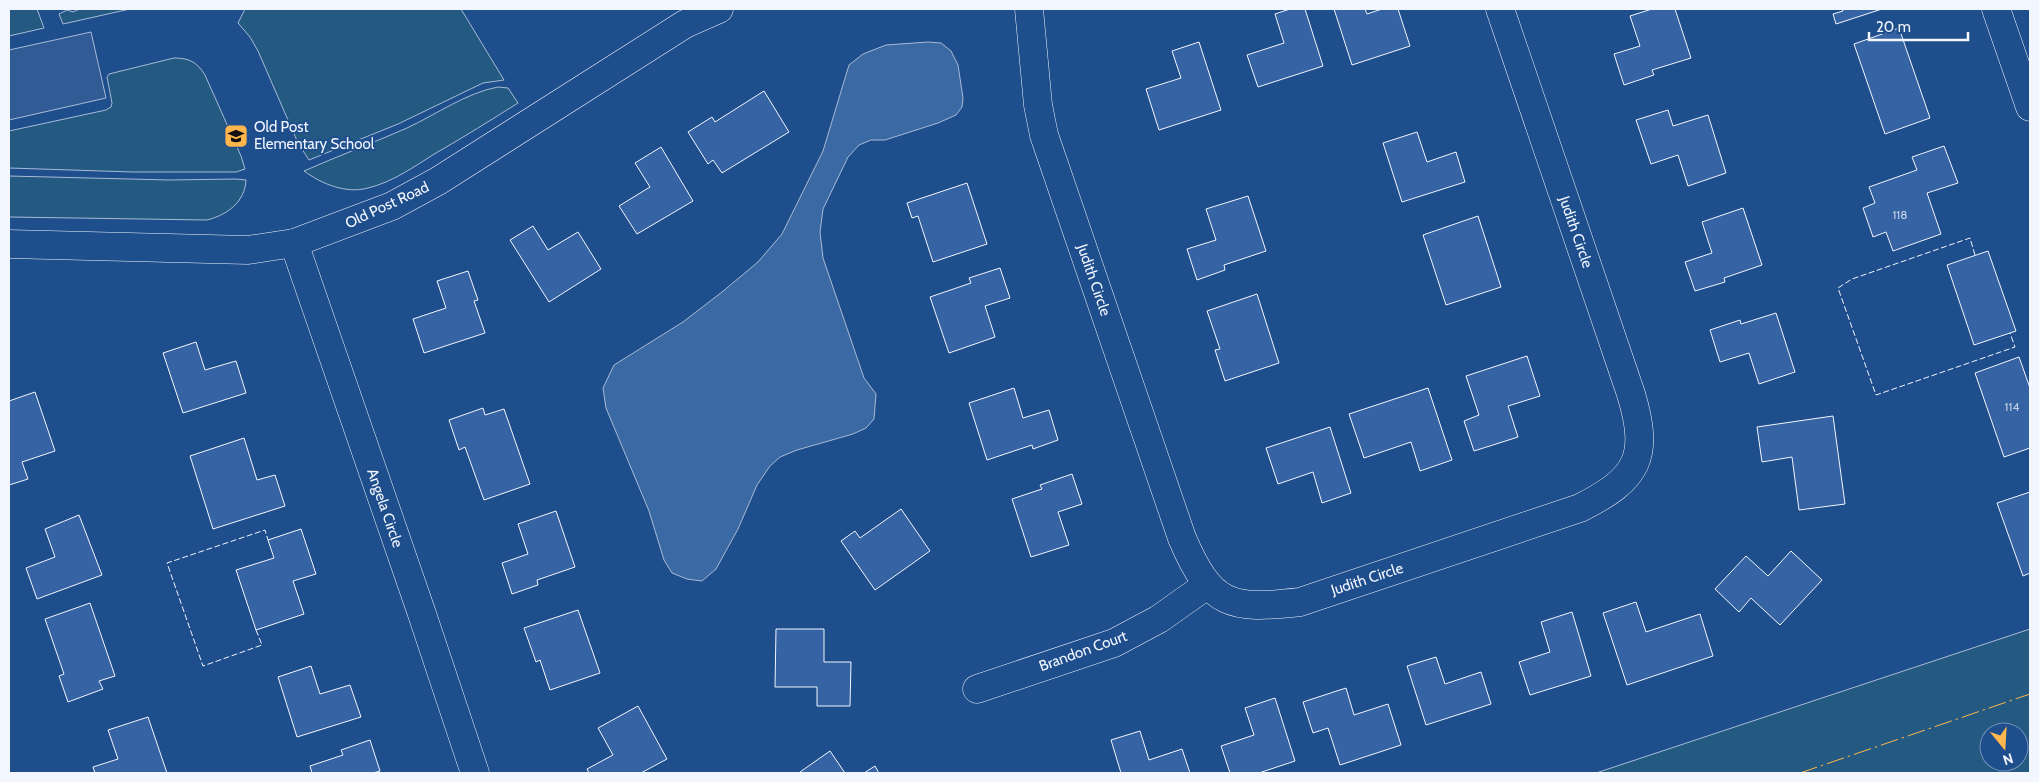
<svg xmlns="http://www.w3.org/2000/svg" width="2039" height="782" font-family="Cabin,sans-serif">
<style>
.green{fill:#245a82;stroke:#a8bbd7;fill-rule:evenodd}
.parking{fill:#305b95;stroke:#a8bbd7}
.water{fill:#3b69a3;stroke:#a8bbd7}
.building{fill:#3563a3;stroke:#f2f6ff}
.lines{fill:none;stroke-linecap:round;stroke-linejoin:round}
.minor-casing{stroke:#f2f6ff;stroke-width:29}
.minor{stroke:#1f4e8c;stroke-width:28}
.fence{stroke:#f2f6ff;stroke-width:1;stroke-dasharray:6 2.5;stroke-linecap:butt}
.power{stroke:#ffb74d;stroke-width:1;stroke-dasharray:18 4 2.5 4;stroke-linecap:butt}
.labels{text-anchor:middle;stroke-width:4;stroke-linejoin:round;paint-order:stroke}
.number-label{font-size:12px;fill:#c3d1e8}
.poi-label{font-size:15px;fill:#f2f6ff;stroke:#1f4e8c;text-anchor:start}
.street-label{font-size:15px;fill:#f2f6ff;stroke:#1f4e8c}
</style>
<rect width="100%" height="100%" fill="#1f4e8c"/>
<!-- green -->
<g class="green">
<polygon points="9,9 37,9 44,28 9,36"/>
<polygon points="79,9 130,9 63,24 59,14 67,10 73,12"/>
<polygon points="245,9 461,9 504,80 483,83 398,124 309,160 298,143 258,51 250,37 238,23"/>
<path d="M174,58C189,58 197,62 205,75L241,156L245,169L236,172H133L9,168V131L106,110L111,107L112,103L107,77L109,74Z"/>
<path d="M498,87L508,88L518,103C491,120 464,137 436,153C415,166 393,182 368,188C346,194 322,184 304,171C338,156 373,143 407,128C437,114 466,93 498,87Z"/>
<path d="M9,176L169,180L236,179L246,180C245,202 227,215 207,220L9,217Z"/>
<path d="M2030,629V773H1596ZM1989,732H2019V762H1989Z"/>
</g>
<!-- parking -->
<polygon class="parking" points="91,32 106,98 9,120 9,50"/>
<!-- water -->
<polygon class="water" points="928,42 941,43 951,51 958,65 963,98 962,107 956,115 938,123 885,140 871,140 859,145 848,157 823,209 820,232 823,258 864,378 876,394 874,419 866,428 853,434 797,450 780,457 770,466 757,485 738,529 716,569 702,581 687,579 672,573 664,560 649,511 606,408 603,388 614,365 683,322 722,292 758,262 782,234 823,151 849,65 863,54 886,45"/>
<!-- building -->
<g class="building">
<polygon points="1290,9 1305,9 1323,66 1258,87 1247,55 1284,43 1275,14"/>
<polygon points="1334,9 1365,9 1367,14 1382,9 1398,9 1410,46 1352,65"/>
<polygon points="1652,9 1675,9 1691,58 1652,70 1654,75 1624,85 1614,54 1640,46 1630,16"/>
<polygon points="1842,9 1882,9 1836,24 1833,14 1843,11"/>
<polygon points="1899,28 1930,118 1885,134 1854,44"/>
<polygon points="1199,42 1221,110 1159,130 1146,89 1181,78 1172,51"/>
<polygon points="764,91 789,132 722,173 713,160 708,164 688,132 712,117 715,122"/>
<polygon points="1668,110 1673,126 1708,115 1726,173 1688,186 1678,155 1651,164 1636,120"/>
<polygon points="1417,132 1427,162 1456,152 1465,182 1402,202 1383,143"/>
<polygon points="1944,146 1958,183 1927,193 1941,234 1893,251 1886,232 1873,237 1863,208 1875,203 1869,187 1917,170 1912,157"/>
<polygon points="661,147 693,201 637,234 619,206 650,187 635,163"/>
<polygon points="967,183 987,244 933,262 918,216 912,218 907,203"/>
<polygon points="1248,196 1266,251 1224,265 1225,270 1197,280 1187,249 1216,240 1206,209"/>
<polygon points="1743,208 1762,265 1724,278 1725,282 1695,291 1685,262 1712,253 1702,222"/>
<polygon points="1478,216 1501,287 1446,305 1423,235"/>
<polygon points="533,226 548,250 578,232 601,269 549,302 510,240"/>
<polygon points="1988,251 2016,331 1974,345 1947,265"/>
<polygon points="1000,268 1010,298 985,306 995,337 949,353 930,297 971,283 969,278"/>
<polygon points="468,271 478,300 474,301 485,333 424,353 413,319 446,308 437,281"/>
<polygon points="1257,294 1279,363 1225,381 1215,350 1220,349 1207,311"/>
<polygon points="1776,313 1795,372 1759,384 1749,353 1720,362 1710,330 1740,320 1741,324"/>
<polygon points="196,342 205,370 236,361 246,393 183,413 163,353"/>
<polygon points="1527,356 1540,396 1508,406 1518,437 1474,451 1464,421 1479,415 1466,376"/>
<polygon points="2019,357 2030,388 2030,448 2004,457 1975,373"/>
<polygon points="1014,388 1023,418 1049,410 1058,440 1033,449 1032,445 987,460 969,403"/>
<polygon points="1428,388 1452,460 1420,471 1411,442 1364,458 1349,414"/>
<polygon points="35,392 55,451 22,462 28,479 9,485 9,401"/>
<polygon points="483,408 485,415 504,409 530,484 484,500 465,447 459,450 449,420"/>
<polygon points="1833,416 1845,504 1799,510 1792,457 1762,462 1757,427"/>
<polygon points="1330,427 1351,493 1322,503 1313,472 1278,484 1266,448"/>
<polygon points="244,438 257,480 275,475 285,506 213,529 190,456"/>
<polygon points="1072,474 1082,504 1058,512 1069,545 1031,557 1012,499 1042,489 1040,485"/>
<polygon points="2030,492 2030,573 2023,576 1997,503"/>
<polygon points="901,509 930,551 875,590 841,541 855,531 860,538"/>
<polygon points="556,511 575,567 537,580 538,585 512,594 502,563 528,554 518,524"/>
<polygon points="79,515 102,575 37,599 26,568 55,557 45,529"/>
<polygon points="301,529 316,574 293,581 304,614 256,630 236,570 274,558 268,540"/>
<polygon points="1791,551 1822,580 1780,625 1751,598 1739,612 1715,589 1746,556 1768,576"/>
<polygon points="1636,602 1646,632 1700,614 1713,656 1627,685 1603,613"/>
<polygon points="90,603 115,676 99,681 103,689 68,702 59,676 64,674 45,619"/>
<polygon points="578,610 600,673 550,690 540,660 536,662 524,628"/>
<polygon points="1572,612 1591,676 1530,695 1519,662 1550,652 1541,622"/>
<polygon points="776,629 824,629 824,662 851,662 850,706 817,706 817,687 775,687"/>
<polygon points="1436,657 1445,684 1481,672 1491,704 1426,725 1407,666"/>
<polygon points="311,666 320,694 350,685 361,717 297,737 278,677"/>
<polygon points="1346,688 1354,715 1388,704 1401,745 1340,765 1328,728 1313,733 1303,702"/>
<polygon points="1275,698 1295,761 1259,773 1230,773 1221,746 1254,735 1245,708"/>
<polygon points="638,706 667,759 641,773 589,773 587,769 613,755 598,728"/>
<polygon points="148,717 167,773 95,773 93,767 118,759 108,730"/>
<polygon points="1140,731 1149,760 1182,749 1190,773 1121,773 1111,740"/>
<polygon points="370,740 380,771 373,773 312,773 310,766 343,755 341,750"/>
<polygon points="830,751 845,773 801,773 800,772"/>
<polygon points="875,766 879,773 864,773"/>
</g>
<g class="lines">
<!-- minor casing -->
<g class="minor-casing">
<g id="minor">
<path d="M1029,9L1038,105L1044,135L1182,538C1211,606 1230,610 1300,602L1580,508C1638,479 1650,457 1631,394L1500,9"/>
<polyline points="1996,9 2030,107"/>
<polyline points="294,243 421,611 475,773"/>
<polyline points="9,244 248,250 294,243 392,206 438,181 685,24 719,9"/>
<polyline points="977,689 1114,643 1159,619 1207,585"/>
</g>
</g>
<!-- minor -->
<use href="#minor" class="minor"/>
<!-- fence -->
<g class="fence">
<polyline points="1975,255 1970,238 1852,279 1838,288 1876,395 2015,347 2010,333"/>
<polyline points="256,630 262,645 203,666 167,563 265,530 268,540"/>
</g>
<!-- power -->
<polyline class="power" points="1800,773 2030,694"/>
</g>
<!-- icons -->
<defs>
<g id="school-square" transform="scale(1.25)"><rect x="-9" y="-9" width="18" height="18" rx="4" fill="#ffb74d" stroke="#1f4e8c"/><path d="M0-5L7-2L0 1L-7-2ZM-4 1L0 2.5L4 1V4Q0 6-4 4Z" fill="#111"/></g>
</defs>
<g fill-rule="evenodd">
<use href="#school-square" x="236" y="136"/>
</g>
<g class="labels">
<!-- number labels -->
<g class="number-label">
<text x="1900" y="219">118</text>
<text x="2012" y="411">114</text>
</g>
<!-- poi labels -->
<g class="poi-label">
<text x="254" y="132">Old Post<tspan x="254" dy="17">Elementary School</tspan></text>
</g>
<!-- street labels -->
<g class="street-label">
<text transform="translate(387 205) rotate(-25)" y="5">Old Post Road</text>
<text transform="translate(1576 232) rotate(71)" y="5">Judith Circle</text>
<text transform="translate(1094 280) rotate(71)" y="5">Judith Circle</text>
<text transform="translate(385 508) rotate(71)" y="5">Angela Circle</text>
<text transform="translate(1367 579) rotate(-18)" y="5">Judith Circle</text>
<text transform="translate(1083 651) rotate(-20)" y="5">Brandon Court</text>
</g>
</g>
<!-- border -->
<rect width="2039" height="782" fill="none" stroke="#f2f6ff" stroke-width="20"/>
<!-- north arrow -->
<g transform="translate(2004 747) rotate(162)"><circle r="24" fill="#1f4e8c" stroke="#7391ba"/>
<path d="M0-4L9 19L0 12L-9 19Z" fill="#ffb74d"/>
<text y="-8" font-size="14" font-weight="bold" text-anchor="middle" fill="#f2f6ff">N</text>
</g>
<!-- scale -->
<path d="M1869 32v8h99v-8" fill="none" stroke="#f2f6ff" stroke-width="2.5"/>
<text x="1876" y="32" font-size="15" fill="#f2f6ff" stroke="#1f4e8c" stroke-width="4" paint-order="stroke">20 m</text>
</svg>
